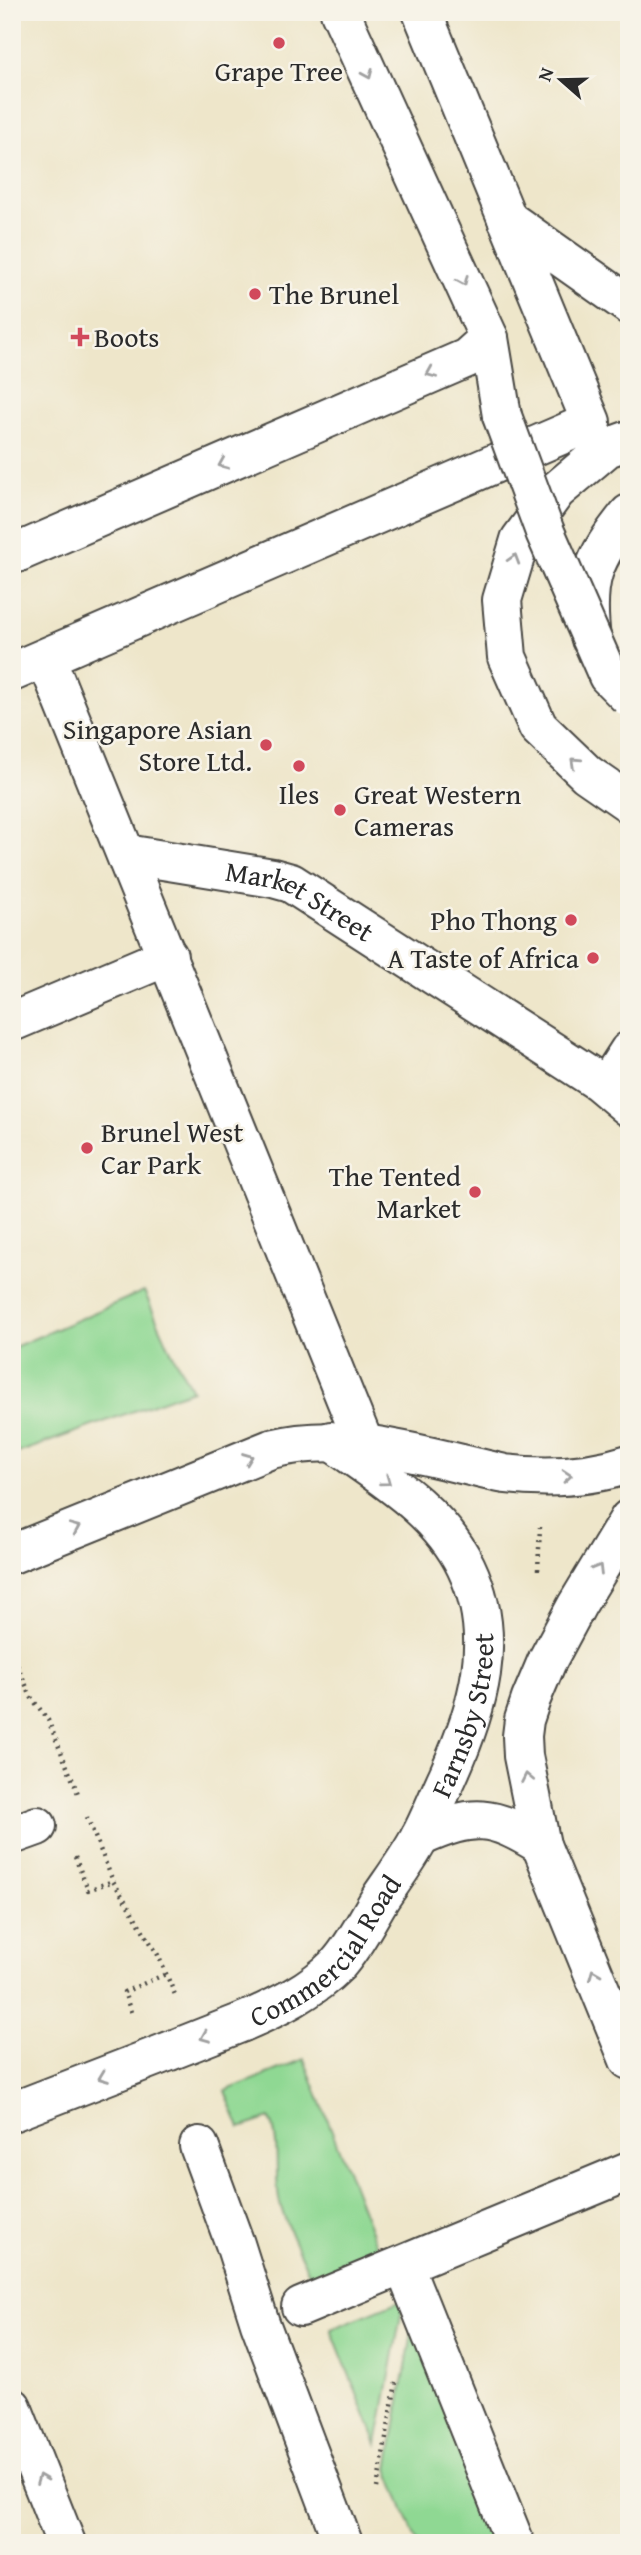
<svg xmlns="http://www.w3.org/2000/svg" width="641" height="2555" font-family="'Gentium Book Plus',serif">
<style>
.green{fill:#8fd893;stroke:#5d825f;stroke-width:2}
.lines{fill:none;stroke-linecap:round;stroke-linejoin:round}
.minor-casing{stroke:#484743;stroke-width:42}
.path{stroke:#484743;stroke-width:4.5;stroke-dasharray:2 5;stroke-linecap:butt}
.minor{stroke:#fff;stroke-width:38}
.minor-bridge-casing{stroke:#484743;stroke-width:42;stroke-linecap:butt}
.minor-bridge{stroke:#fff;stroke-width:38}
.oneway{stroke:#a0a0a0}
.poi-dot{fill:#d1495b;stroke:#f7f3e8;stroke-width:2.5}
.labels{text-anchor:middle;stroke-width:5;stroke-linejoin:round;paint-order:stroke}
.poi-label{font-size:28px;fill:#2b2b2b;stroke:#f7f3e8;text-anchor:start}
.street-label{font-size:28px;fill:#2b2b2b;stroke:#f7f3e8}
</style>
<rect width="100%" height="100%" fill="#f7f3e8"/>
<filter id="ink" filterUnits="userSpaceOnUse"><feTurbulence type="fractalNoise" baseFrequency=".0143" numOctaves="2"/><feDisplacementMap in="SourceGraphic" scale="14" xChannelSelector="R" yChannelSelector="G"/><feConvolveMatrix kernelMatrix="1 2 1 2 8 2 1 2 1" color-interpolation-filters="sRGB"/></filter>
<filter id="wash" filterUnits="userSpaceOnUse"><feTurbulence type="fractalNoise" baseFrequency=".00686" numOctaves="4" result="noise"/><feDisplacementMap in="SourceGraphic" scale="28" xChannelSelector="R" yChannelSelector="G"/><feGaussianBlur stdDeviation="1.57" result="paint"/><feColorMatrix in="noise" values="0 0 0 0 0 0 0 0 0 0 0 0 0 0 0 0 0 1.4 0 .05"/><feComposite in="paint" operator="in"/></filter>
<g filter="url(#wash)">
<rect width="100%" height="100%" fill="#eee6ca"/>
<!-- green -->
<g class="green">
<polygon points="144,1291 169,1347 192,1390 12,1455 12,1348"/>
<path d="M304,2059L383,2262L317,2290C304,2261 286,2230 279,2199C274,2173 281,2143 270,2118L240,2128L225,2091Z"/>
<polygon points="404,2299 377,2444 331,2329"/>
<polygon points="415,2315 499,2543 417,2543 388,2469"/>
</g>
</g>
<g filter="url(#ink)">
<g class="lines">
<!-- minor casing -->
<g class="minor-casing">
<g id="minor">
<polyline points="340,12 489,338 502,416"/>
<polyline points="507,219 629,305"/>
<polyline points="629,440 607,448 556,491 520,540 502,600 507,657 538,727 587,774 629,803"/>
<polyline points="12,555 467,358 489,338"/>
<path d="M591,639C584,580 592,560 629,514"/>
<polyline points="46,658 364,1444"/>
<polyline points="12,672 591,422 422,12"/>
<path id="s1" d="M126,854L273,878L291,883L598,1081L629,1107"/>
<polyline points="12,1022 168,956"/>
<polyline points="618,1068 629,1051"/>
<polyline points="629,1519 577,1605 547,1661 531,1699 524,1720 522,1736 523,1756 541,1845 629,2060"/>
<path d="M12,1554L271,1449C350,1429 428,1458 505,1474C547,1479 589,1477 629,1464"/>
<polyline points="12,1835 37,1826"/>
<path d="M420,1837C474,1813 491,1814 541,1845"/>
<path id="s2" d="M243,2022C278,2007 311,1991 338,1964C355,1945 368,1918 381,1897C394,1878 408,1859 419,1839C430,1819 438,1797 448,1776C478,1709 500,1638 466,1567C439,1510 380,1476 331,1441"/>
<polyline points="12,2112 167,2052"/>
<polyline points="199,2146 235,2244 260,2323 343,2543"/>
<polyline points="404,2266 515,2543"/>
<polyline points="301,2307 629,2171"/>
<polyline points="12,2407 66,2543"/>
</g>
</g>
<!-- path -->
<g class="path">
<polyline points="538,1570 540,1527"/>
<polyline points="12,1652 31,1697 48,1720 79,1796"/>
<polyline points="87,1817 113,1881 158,1955 176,1997"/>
<polyline points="75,1857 88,1890 113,1881"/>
<polyline points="131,2012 124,1992 166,1974"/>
<polyline points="377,2488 396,2383"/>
</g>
<!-- minor -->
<use href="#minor" class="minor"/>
<!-- minor-bridge casing -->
<g class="minor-bridge-casing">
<g id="minor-bridge">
<polyline points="502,416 545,532 608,676 629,697"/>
<polyline points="167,2052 243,2022"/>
</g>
</g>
<!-- minor-bridge -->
<use href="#minor-bridge" class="minor-bridge"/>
</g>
<!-- one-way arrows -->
<defs><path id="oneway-chevron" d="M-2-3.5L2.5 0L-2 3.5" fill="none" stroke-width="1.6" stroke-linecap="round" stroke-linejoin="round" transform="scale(1.75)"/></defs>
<g class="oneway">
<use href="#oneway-chevron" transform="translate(368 74) rotate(66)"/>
<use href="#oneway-chevron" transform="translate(463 281) rotate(66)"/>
<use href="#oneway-chevron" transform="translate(431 373) rotate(157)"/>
<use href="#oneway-chevron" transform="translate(223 464) rotate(157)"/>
<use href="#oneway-chevron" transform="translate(514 559) rotate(-73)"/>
<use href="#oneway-chevron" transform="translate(575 762) rotate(-137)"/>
<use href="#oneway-chevron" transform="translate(248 1458) rotate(-21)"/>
<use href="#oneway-chevron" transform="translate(567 1476) rotate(-4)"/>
<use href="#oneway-chevron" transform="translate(386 1481) rotate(36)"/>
<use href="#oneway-chevron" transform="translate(75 1528) rotate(-23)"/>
<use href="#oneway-chevron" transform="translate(598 1569) rotate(-59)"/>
<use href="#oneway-chevron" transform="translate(527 1778) rotate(-101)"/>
<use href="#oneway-chevron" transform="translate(594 1974) rotate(-112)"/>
<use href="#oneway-chevron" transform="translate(205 2037) rotate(158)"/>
<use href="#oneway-chevron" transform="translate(103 2077) rotate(159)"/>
<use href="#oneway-chevron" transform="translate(41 2479) rotate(-112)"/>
</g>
</g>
<!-- markers -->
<g class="poi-dot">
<circle cx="279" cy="43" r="7"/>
<circle cx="255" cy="294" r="7"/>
<path d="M76.5 326.5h7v7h7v7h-7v7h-7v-7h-7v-7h7z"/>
<circle cx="266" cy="745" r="7"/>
<circle cx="299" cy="766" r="7"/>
<circle cx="340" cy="810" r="7"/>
<circle cx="571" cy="920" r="7"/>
<circle cx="593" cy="958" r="7"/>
<circle cx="87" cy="1148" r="7"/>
<circle cx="475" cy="1192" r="7"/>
</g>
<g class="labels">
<!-- poi labels -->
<g class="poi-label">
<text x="279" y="81" text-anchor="middle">Grape Tree</text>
<text x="269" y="304">The Brunel</text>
<text x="94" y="347">Boots</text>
<text x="252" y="739" text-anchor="end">Singapore Asian<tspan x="252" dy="32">Store Ltd.</tspan></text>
<text x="299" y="804" text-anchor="middle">Iles</text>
<text x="354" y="804">Great Western<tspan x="354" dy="32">Cameras</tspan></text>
<text x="557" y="930" text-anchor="end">Pho Thong</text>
<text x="579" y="968" text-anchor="end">A Taste of Africa</text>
<text x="101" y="1142">Brunel West<tspan x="101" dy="32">Car Park</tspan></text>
<text x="461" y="1186" text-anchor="end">The Tented<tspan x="461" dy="32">Market</tspan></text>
</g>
<!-- street labels -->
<g class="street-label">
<text dy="10" stroke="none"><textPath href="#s1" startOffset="182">Market Street</textPath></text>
<text dy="10" stroke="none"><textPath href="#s2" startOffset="394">Farnsby Street</textPath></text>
<text dy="10" stroke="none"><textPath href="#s2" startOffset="112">Commercial Road</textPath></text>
</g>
</g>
<!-- margin -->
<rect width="641" height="2555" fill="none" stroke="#f7f3e8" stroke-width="42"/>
<!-- north arrow -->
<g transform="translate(561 80) rotate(290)" stroke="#f7f3e8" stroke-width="5" paint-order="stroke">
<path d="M0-5L12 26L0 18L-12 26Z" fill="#2b2b2b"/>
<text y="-10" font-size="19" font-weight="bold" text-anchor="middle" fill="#2b2b2b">N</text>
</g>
</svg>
